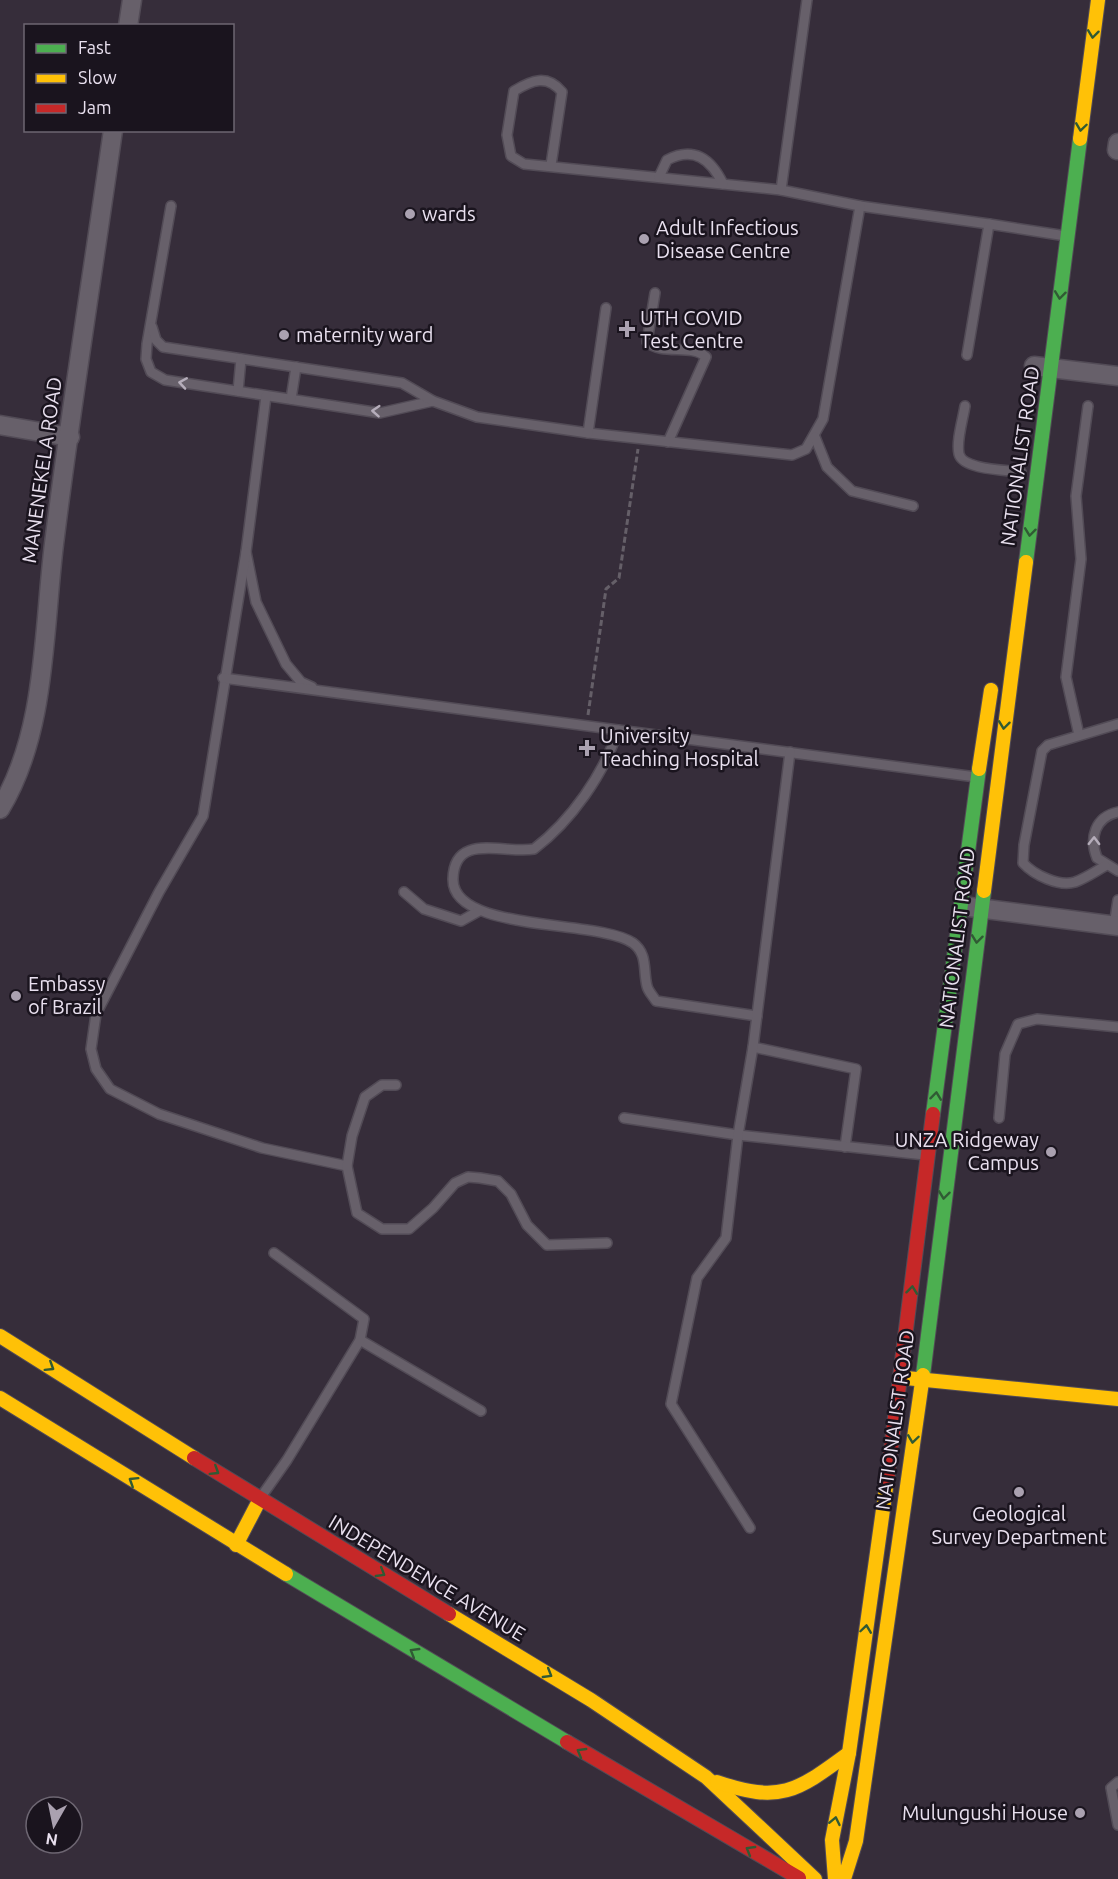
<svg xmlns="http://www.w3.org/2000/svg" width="1118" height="1879" font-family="Ubuntu,sans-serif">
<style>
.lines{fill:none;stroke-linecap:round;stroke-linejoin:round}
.lane-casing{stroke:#524b56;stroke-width:12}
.street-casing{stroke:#524b56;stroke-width:21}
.fast-casing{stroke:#524b56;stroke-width:16}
.slow-casing{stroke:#524b56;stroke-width:16}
.jam-casing{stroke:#524b56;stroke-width:16}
.path{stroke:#655f68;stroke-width:3;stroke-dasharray:6 3;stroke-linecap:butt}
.lane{stroke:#67606a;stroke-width:9}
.street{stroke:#67606a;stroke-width:18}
.fast{stroke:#4caf50;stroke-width:14}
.slow{stroke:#ffc107;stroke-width:14}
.jam{stroke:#c62828;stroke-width:14}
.oneway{stroke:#305a34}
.oneway2{stroke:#b5adba}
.poi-dot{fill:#aaa1b0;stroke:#1a141e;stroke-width:2}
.labels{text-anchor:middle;stroke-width:5;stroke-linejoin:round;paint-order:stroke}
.poi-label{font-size:20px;fill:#e9e0ef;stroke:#1a141e;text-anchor:start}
.street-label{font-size:20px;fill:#e9e0ef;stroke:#1a141e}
</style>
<rect width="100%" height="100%" fill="#362d3a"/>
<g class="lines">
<!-- lane casing -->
<g class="lane-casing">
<g id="lane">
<path d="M551,165L562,92C547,74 532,80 514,91L507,135L511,156L524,164L781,190"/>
<path d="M659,177L667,160C694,146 711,159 723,184"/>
<polyline points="171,206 147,344 146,359 151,372 165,380 380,413 433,401"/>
<polyline points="860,206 989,224"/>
<path d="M655,293L647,342C663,356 691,343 706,357L668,442"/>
<polyline points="152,327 156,340 163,347 402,383 433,401 477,417 588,433 792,455 806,449 823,419 860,206 781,190 807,0"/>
<polyline points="967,355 989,224 1066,236"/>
<polyline points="238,391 241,359"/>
<polyline points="266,396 246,552 256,602 286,664 301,682 312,687"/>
<polyline points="291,399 296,367"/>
<path d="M965,406C963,419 956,441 959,454C963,470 1007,470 1021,472"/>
<polyline points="588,433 606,308"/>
<polyline points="815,437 827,467 852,491 913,506"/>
<polyline points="246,552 203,816 159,892 96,1014 91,1049 96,1069 110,1089 159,1114 262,1148 347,1166"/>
<polyline points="223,678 976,777"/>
<path d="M618,730C604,774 571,821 534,849C503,854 454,832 453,879C452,933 599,919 633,943C648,954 643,971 647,986C648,991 653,996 656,1001L757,1016"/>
<polyline points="1079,735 1066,677 1081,559 1076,496 1088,406"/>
<path d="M1118,812C1095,817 1089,838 1097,858L1118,871"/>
<path d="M1105,866C1096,871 1086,878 1075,882C1059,887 1034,875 1023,863L1024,845L1042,751L1048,745L1118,724"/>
<polyline points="404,892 424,909 461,921 479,911"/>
<polyline points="1114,926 1118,900"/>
<polyline points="753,1047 856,1069 845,1147"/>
<polyline points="396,1085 382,1085 365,1097 352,1136 347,1166 357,1213 382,1229 409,1229 433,1208 455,1183 468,1177 480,1178 498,1181 511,1194 527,1225 547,1245 607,1243"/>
<polyline points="624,1118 738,1135 925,1155"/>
<polyline points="999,1118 1005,1054 1018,1024 1037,1019 1118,1027"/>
<polyline points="360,1340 481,1411"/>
<polyline points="261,1497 287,1460 360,1340 364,1319 274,1253"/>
<polyline points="750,1528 671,1404 697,1278 726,1238 738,1135 753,1047 790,752"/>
<polyline points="1118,1782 1111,1788 1118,1825"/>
</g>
</g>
<!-- street casing -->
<g class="street-casing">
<g id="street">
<polyline points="128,26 132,0"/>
<polyline points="1117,150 1118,143"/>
<polyline points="1034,366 1118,376"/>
<polyline points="0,425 70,437"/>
<path d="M0,809C48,730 43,625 55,536C72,400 94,265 113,130"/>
<polyline points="970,907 1118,926"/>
</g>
</g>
<!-- fast casing -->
<g class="fast-casing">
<g id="fast">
<polyline points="1026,562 1080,139"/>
<polyline points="933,1114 979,769"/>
<polyline points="923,1375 984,891"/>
<polyline points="286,1574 567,1742"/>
</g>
</g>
<!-- slow casing -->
<g class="slow-casing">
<g id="slow">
<polyline points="1080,139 1098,0"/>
<polyline points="979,769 991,690"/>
<polyline points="984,891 1026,562"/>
<polyline points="0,1336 194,1458"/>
<polyline points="906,1378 1118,1399"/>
<polyline points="0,1398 286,1574"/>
<polyline points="236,1545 260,1499"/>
<polyline points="449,1614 591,1700 706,1777 815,1879"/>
<path d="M717,1782C781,1804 797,1791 849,1753"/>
<polyline points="835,1879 832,1840 849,1753 887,1481"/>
<polyline points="844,1879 856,1841 923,1375"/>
</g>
</g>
<!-- jam casing -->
<g class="jam-casing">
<g id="jam">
<polyline points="194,1458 449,1614"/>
<polyline points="887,1481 933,1114"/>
<polyline points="567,1742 799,1878"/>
</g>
</g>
<!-- path -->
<polyline class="path" points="588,715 606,589 619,578 638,449"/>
<!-- lane -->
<use href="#lane" class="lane"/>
<!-- street -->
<use href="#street" class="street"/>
<!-- fast -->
<use href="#fast" class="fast"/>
<!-- slow -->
<use href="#slow" class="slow"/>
<!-- jam -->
<use href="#jam" class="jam"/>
</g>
<!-- one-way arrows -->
<defs><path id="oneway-chevron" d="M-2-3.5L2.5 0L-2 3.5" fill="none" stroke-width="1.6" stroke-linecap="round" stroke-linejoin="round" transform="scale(1.5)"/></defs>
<g class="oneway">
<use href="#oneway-chevron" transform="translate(1093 34) rotate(97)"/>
<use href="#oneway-chevron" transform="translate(1081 127) rotate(98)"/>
<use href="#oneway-chevron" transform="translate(1060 295) rotate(97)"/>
<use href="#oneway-chevron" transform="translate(1030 532) rotate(97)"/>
<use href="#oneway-chevron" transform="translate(1004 725) rotate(97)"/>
<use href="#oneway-chevron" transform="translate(977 939) rotate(97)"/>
<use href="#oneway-chevron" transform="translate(936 1096) rotate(-83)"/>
<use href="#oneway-chevron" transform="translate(944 1195) rotate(97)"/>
<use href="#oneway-chevron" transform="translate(912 1290) rotate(-83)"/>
<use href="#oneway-chevron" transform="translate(50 1367) rotate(32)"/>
<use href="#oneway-chevron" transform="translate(913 1439) rotate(98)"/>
<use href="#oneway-chevron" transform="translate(215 1471) rotate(32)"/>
<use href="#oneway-chevron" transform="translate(133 1481) rotate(-148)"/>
<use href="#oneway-chevron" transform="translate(381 1573) rotate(31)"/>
<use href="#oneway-chevron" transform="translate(866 1629) rotate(-82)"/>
<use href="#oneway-chevron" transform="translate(414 1652) rotate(-149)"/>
<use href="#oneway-chevron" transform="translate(548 1674) rotate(31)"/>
<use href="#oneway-chevron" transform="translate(581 1752) rotate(-150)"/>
<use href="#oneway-chevron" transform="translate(835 1821) rotate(-78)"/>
<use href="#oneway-chevron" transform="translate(750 1850) rotate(-150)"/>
</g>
<g class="oneway2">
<use href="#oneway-chevron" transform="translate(183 383) rotate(-171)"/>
<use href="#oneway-chevron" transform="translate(376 411) rotate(-176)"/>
<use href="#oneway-chevron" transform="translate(1094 841) rotate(-89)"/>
</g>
<!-- markers -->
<g class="poi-dot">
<circle cx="410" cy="214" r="6"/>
<circle cx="644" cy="239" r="6"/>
<path d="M624 320h6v6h6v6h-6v6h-6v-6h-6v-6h6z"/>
<circle cx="284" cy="335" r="6"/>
<path d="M584 739h6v6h6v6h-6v6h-6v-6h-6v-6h6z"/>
<circle cx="16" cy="996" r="6"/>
<circle cx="1051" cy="1152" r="6"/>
<circle cx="1019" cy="1492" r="6"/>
<circle cx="1080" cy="1813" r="6"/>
</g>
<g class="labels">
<!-- poi labels -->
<g class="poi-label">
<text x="422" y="221">wards</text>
<text x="656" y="235">Adult Infectious<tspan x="656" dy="23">Disease Centre</tspan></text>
<text x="640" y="325">UTH COVID<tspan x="640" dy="23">Test Centre</tspan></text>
<text x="296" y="342">maternity ward</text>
<text x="600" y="743">University<tspan x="600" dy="23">Teaching Hospital</tspan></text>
<text x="28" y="991">Embassy<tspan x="28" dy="23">of Brazil</tspan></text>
<text x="1039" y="1147" text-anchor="end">UNZA Ridgeway<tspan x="1039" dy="23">Campus</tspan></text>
<text x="1019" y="1521" text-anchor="middle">Geological<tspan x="1019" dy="23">Survey Department</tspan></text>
<text x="1068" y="1820" text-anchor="end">Mulungushi House</text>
</g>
<!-- street labels -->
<g class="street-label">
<text transform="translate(1020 456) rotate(-82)" y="7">NATIONALIST ROAD</text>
<text transform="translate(42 470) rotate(-82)" y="7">MANENEKELA ROAD</text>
<text transform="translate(957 938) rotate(-83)" y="7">NATIONALIST ROAD</text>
<text transform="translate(895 1420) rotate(-82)" y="7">NATIONALIST ROAD</text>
<text transform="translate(427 1578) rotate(31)" y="7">INDEPENDENCE AVENUE</text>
</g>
</g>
<!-- legend -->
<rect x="24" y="24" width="210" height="108" fill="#1a141e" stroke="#6d6672" stroke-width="1.5"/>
<rect x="36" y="44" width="30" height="9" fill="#4caf50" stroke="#6d6672" stroke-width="1.5"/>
<text x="78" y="54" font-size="18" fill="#e9e0ef">Fast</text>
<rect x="36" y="74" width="30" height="9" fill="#ffc107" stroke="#6d6672" stroke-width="1.5"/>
<text x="78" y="84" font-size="18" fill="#e9e0ef">Slow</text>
<rect x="36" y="104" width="30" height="9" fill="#c62828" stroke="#6d6672" stroke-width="1.5"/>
<text x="78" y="114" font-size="18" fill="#e9e0ef">Jam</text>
<!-- north arrow -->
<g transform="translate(54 1825) rotate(189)"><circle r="28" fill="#1a141e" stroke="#6d6672" stroke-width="1.5"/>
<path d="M0-4.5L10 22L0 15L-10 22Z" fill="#aaa1b0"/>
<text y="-9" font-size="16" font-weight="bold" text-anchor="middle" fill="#e9e0ef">N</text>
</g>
</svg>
